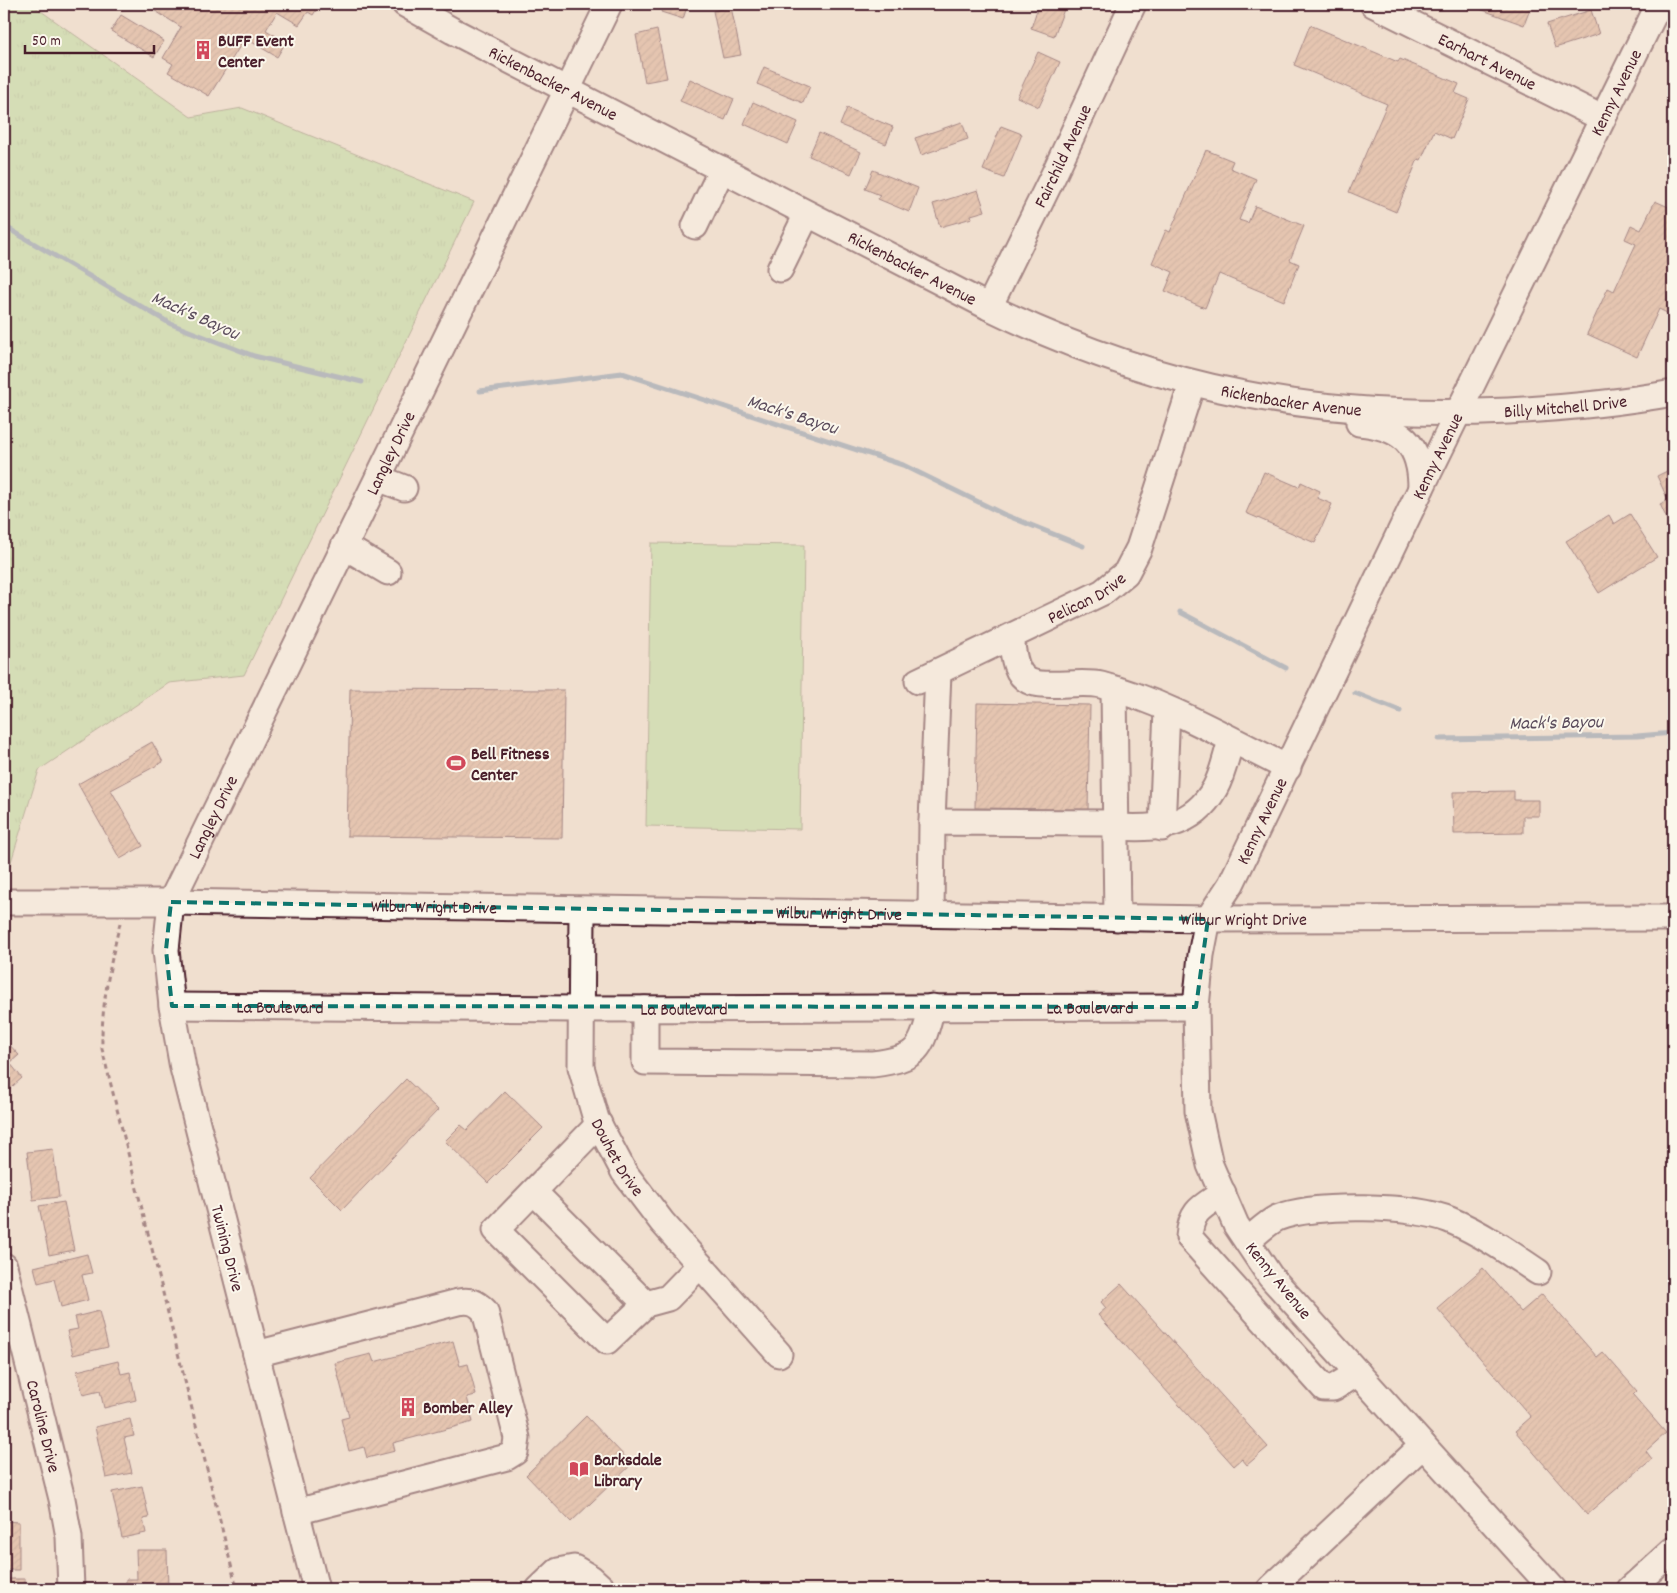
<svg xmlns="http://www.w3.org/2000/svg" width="1677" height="1593" font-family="Dekko,sans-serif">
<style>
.grass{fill:url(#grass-tufts);stroke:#7f7d61}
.garden{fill:#b4db97;stroke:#7f7d61}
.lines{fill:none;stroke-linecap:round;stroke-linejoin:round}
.stream{stroke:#758da4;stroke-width:5}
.building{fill:url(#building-hatch);stroke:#4a1f2b}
.minor-casing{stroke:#4a1f2b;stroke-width:29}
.path{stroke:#4a1f2b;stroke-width:3;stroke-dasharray:5 4;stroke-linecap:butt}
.minor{stroke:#fbf7ec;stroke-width:25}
.marked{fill:none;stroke:#0f766e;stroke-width:4;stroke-dasharray:10 6;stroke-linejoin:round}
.labels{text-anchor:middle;stroke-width:4;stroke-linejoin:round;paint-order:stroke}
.poi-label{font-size:18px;font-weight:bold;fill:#4a1f2b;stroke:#fbf7ec;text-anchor:start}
.street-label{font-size:18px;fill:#4a1f2b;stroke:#fbf7ec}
.water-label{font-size:19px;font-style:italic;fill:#5c4d5d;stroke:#fbf7ec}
</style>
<defs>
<pattern id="grass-tufts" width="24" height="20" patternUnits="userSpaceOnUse" patternTransform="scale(1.25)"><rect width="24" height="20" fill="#b4db97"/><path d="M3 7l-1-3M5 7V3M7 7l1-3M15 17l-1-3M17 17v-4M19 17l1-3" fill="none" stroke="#9cbc82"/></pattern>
<pattern id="building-hatch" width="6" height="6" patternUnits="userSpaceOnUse" patternTransform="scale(1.25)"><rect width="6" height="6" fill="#d7a68a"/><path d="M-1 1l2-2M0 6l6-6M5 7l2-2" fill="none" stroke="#b08771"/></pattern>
</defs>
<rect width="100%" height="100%" fill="#f0dfcf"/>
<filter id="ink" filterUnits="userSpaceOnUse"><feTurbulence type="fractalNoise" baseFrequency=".02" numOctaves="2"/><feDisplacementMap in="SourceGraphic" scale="10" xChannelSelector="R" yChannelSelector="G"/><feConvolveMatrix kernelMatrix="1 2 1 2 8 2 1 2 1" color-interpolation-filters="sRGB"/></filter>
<g filter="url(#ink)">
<!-- grass -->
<polygon class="grass" points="4,4 31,4 191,117 242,108 474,202 244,675 169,683 39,770 7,875 4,875"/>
<!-- garden -->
<polygon class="garden" points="651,543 804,545 800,829 646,826"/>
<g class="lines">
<!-- stream -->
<g class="stream">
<polyline points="4,226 171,324 254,356 362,382"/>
<polyline points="480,391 622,373 903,465 1003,514 1083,546"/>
<polyline points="1180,612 1286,668"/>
<polyline points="1355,693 1400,711"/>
<polyline points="1439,739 1637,736 1673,733"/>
</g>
</g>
<!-- building -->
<g class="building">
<polygon points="152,4 320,4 313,15 308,12 299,25 277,12 266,30 286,42 277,57 245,38 209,96 168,72 173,64 163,58 181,27 149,7"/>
<polygon points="664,4 688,4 683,19 661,12"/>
<polygon points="1039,4 1066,4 1054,36 1031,28"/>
<polygon points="1482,4 1532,4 1524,25 1480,9"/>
<polygon points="731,7 741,55 723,58 713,11"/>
<polygon points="1591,10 1599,34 1555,48 1547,24"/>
<polygon points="121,15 164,41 154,57 111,31"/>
<polygon points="1310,25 1398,62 1400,59 1459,84 1455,93 1469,99 1452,139 1434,131 1421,160 1418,159 1396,212 1349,192 1387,104 1294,65"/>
<polygon points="657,30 667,78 645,82 636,35"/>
<polygon points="1038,52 1060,62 1039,107 1017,97"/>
<polygon points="764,67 810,86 803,103 757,84"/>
<polygon points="690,79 734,99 725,120 680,101"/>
<polygon points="753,102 798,122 788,144 744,124"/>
<polygon points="847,108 893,127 886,144 840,125"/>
<polygon points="962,122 968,139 921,155 915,138"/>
<polygon points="1001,126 1022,134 1004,178 983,170"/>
<polygon points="819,133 861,152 851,174 809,156"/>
<polygon points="1206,150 1233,161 1230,168 1256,179 1239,220 1248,223 1255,206 1304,226 1290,260 1299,264 1284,301 1219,274 1205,308 1165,291 1173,272 1152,263 1166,230 1170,232"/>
<polygon points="873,170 918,188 909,212 878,199 880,195 865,189"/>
<polygon points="978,190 985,211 971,215 972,218 940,227 933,204"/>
<polygon points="1655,201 1673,209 1673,316 1659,309 1637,357 1587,334 1608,288 1614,291 1636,244 1625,239 1631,225 1641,230"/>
<polygon points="1673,468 1673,532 1660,504 1668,500 1657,476"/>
<polygon points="1264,472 1299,487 1301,482 1320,491 1317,498 1332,504 1315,543 1246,513"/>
<polygon points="1630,514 1657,557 1599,593 1566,541 1609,515 1614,524"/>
<polygon points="350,689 564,690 562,838 347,836"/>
<polygon points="977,703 1090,705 1088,810 975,808"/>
<polygon points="152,742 163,762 111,790 143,846 120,859 78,784"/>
<polygon points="1514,791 1514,800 1539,800 1539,816 1523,816 1523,833 1454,834 1453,792"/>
<polygon points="4,1039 19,1055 10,1063 22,1078 4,1094"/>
<polygon points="406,1079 438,1110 342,1210 310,1178"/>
<polygon points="505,1091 543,1128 488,1183 445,1141 461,1125 467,1130"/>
<polygon points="53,1149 59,1197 33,1200 27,1152"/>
<polygon points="64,1202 74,1250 49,1255 39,1206"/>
<polygon points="87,1254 92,1273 82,1275 88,1300 61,1307 54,1279 38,1283 34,1267"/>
<polygon points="1483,1268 1521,1312 1542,1294 1597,1357 1603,1352 1637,1391 1633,1395 1666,1433 1646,1451 1652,1459 1587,1514 1515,1431 1531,1417 1437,1308"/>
<polygon points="1121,1284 1268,1447 1247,1465 1242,1459 1234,1466 1098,1315 1106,1308 1101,1302"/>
<polygon points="99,1311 108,1347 73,1355 67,1331 78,1329 75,1317"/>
<polygon points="453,1341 460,1366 468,1364 476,1395 467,1397 473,1422 393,1443 395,1451 367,1458 364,1447 349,1451 341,1419 349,1417 335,1363 371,1354 374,1362"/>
<polygon points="118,1361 121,1374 130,1372 136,1400 104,1408 100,1391 83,1395 77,1371"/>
<polygon points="586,1416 632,1464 571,1522 526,1475"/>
<polygon points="130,1419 134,1436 124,1438 132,1473 106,1478 95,1427"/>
<polygon points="4,1466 7,1466 8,1515 4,1515"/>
<polygon points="142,1486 149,1518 143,1519 146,1533 122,1538 112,1492"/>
<polygon points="4,1521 19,1522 19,1570 4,1570"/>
<polygon points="136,1550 167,1550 168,1589 126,1589 126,1579 137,1579"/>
<rect x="4" y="1579" width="21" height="10"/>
</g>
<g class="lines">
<!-- minor casing -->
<g class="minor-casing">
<g id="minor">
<path id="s1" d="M405,4L453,31L989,307C1160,390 1318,420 1508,411C1564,408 1618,403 1673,393"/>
<path id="s2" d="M1373,4L1602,118"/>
<polyline points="695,226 722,169"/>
<polyline points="780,269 807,214"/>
<path id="s3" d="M989,307L1055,172L1133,4"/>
<path d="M1359,423C1401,427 1421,443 1421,488"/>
<polyline points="378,478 404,488"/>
<polyline points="344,546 388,572"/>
<path d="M1011,637C1013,651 1014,674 1029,681C1044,689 1081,680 1101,685C1164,701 1229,739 1288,768"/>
<path id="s4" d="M918,681L1103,592L1126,573L1139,548L1192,384"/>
<polyline points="1114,689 1117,918"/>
<polyline points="932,822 938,672"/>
<path d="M1115,827C1156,829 1192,829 1215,788C1223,774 1226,756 1231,741"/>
<polyline points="1162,828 1167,710"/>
<path id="s5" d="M4,902H171L1208,919L1673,918"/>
<path id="s6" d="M582,910L581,1067L596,1119L624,1172L662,1222L779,1354"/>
<polyline points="931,914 932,822 1115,823"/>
<path id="s7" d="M172,1006L580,1009L1196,1007"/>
<path d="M645,1009V1062L873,1064C918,1058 921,1051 932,1007"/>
<polyline points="599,1124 496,1230 607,1341 646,1304 668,1298 700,1265"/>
<polyline points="534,1192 646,1304"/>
<path d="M1223,1193C1202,1207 1191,1210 1189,1237L1324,1388H1333L1358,1373"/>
<path d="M1247,1241C1256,1234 1267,1223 1277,1218C1314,1203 1414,1205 1450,1220C1481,1233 1510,1253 1538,1272"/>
<path id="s8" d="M4,1266L62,1499L69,1537L71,1589"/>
<path d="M256,1354L458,1302C471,1300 476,1302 485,1311L517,1438L515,1452L507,1457L296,1512"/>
<path id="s9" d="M316,1589L183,1068L172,1006L166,950L171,902L609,4"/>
<polyline points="539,1589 558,1571 574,1568 591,1578 603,1589"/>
<polyline points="1270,1589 1423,1445"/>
<path id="s10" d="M1553,1589L1270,1276L1236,1225L1210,1165L1198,1111L1196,1007L1201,955L1208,919L1231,884L1427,476L1659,4"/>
<polyline points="1630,1589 1673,1550"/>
</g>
</g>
<!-- path -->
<path class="path" d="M120,923C110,965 101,1005 102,1049L237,1589"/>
<!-- minor -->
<use href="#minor" class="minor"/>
</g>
</g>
<!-- marked area -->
<path d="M0 0H1677V1593H0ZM171,902L1208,919L1196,1007L172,1006L166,950Z" fill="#f0dfcf" fill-opacity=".55" fill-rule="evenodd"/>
<path class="marked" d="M171,902L1208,919L1196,1007L172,1006L166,950Z"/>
<!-- icons -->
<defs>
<g id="building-bare" transform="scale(1.5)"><path d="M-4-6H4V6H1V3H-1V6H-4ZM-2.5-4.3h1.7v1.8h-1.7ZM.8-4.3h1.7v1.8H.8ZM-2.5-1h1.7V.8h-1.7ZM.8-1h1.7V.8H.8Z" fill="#d1495b" stroke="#fbf7ec" stroke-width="2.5" paint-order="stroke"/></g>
<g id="stadium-bare" transform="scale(1.5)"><path d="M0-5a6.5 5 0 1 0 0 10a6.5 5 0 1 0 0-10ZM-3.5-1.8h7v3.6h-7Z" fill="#d1495b" stroke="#fbf7ec" stroke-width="2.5" paint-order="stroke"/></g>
<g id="library-bare" transform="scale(1.5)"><path d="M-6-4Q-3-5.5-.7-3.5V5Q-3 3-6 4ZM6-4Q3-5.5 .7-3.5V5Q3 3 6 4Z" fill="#d1495b" stroke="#fbf7ec" stroke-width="2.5" paint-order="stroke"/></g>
</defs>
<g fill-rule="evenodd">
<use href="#building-bare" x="203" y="50"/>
<use href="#stadium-bare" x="456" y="763"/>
<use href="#building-bare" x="408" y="1407"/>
<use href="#library-bare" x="579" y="1469"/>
</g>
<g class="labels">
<!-- poi labels -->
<g class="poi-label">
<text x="218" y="46">BUFF Event<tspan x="218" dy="21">Center</tspan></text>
<text x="471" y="759">Bell Fitness<tspan x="471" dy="21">Center</tspan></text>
<text x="423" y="1413">Bomber Alley</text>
<text x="594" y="1465">Barksdale<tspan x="594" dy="21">Library</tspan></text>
</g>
<!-- street labels -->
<g class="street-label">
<text dy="6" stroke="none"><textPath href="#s2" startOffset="128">Earhart Avenue</textPath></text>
<text dy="6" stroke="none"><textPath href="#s1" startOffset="168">Rickenbacker Avenue</textPath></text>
<text dy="6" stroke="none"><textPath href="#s10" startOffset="1719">Kenny Avenue</textPath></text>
<text dy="6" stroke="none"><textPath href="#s3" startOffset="168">Fairchild Avenue</textPath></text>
<text dy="6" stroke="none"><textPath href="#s1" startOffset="572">Rickenbacker Avenue</textPath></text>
<text dy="6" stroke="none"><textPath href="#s1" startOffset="976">Rickenbacker Avenue</textPath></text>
<text dy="6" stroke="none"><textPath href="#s1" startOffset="1251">Billy Mitchell Drive</textPath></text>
<text dy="6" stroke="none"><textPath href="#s9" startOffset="1205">Langley Drive</textPath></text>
<text dy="6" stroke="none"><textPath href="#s10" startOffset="1314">Kenny Avenue</textPath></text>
<text dy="6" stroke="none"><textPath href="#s4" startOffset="188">Pelican Drive</textPath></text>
<text dy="6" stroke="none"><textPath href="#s9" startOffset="800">Langley Drive</textPath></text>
<text dy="6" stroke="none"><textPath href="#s10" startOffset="909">Kenny Avenue</textPath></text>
<text dy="6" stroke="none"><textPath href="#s5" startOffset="430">Wilbur Wright Drive</textPath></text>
<text dy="6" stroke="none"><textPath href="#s5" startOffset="835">Wilbur Wright Drive</textPath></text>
<text dy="6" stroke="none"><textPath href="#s5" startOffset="1240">Wilbur Wright Drive</textPath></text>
<text dy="6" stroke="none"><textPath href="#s7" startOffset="108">La Boulevard</textPath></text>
<text dy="6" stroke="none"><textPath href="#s7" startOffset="918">La Boulevard</textPath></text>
<text dy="6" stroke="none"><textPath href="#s7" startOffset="512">La Boulevard</textPath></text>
<text dy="6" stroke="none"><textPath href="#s6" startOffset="255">Douhet Drive</textPath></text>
<text transform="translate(228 1248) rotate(76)" y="6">Twining Drive</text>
<text transform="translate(1279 1280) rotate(51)" y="6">Kenny Avenue</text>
<text dy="6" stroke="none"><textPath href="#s8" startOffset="165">Caroline Drive</textPath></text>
</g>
<!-- water labels -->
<g class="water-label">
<text transform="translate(196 314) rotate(24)" y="7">Mack's Bayou</text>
<text transform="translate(793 413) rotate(18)" y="7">Mack's Bayou</text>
<text transform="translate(1556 721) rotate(-1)" y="7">Mack's Bayou</text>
</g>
</g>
<!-- margin -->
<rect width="1677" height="1593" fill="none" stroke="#fbf7ec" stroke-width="20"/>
<rect x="10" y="10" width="1657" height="1573" fill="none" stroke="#4a1f2b" stroke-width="2" filter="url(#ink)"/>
<!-- scale -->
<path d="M25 45v8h129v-8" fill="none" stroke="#4a1f2b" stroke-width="2.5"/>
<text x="32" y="45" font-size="15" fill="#4a1f2b" stroke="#fbf7ec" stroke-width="4" paint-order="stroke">50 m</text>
</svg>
